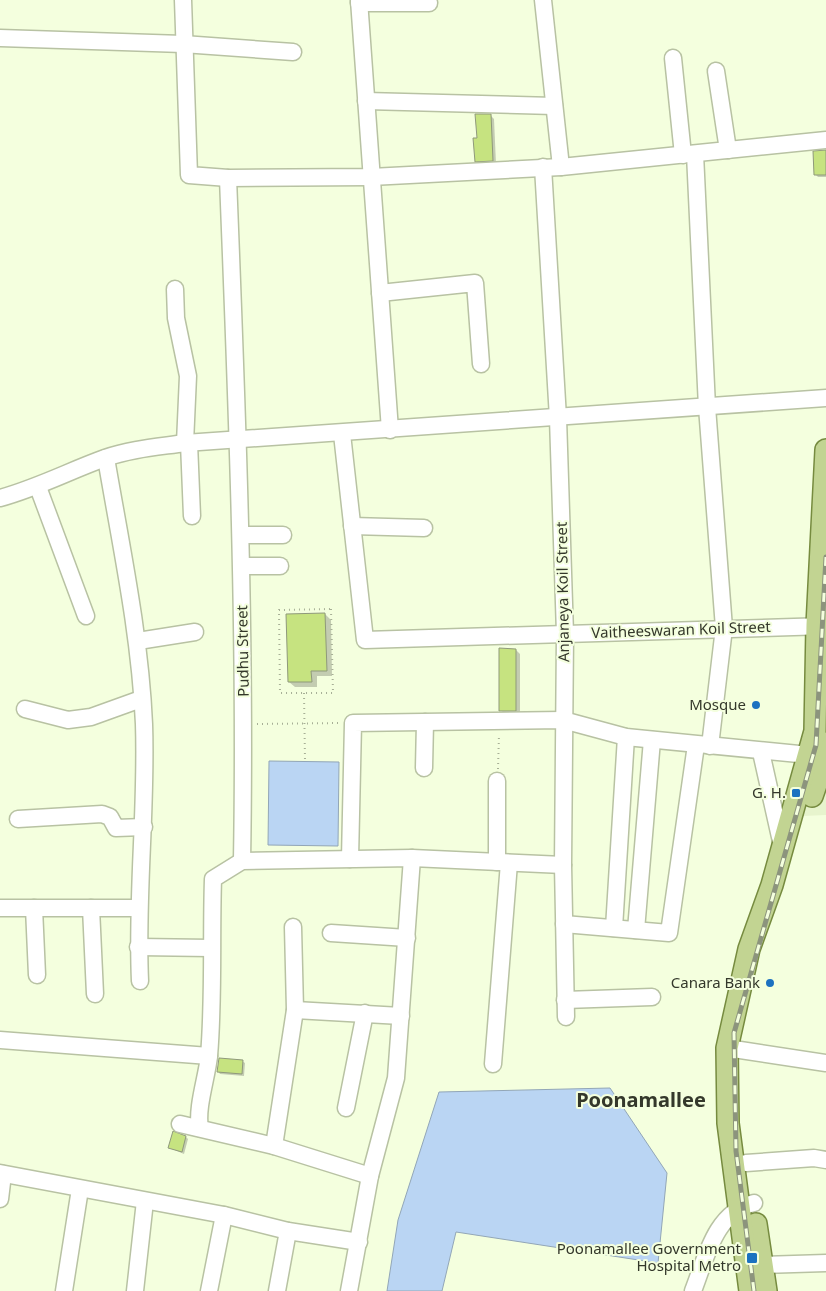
<svg xmlns="http://www.w3.org/2000/svg" width="826" height="1291" font-family="'Noto Sans',sans-serif">
<style>
.built{fill:#e7f4cd}
.water{fill:#bad5f3;stroke:#92a6b7}
.shadow{fill:#0003}
.building{fill:#c6e380;stroke:#8f997b}
.lines{fill:none;stroke-linecap:round;stroke-linejoin:round}
.minor-casing{stroke:#b8c2a3;stroke-width:19}
.major-casing{stroke:#768b3f;stroke-width:24}
.path{stroke:#a7af96;stroke-width:2;stroke-dasharray:1 4;stroke-linecap:butt}
.minor{stroke:#fff;stroke-width:16}
.major{stroke:#c2d492;stroke-width:21}
.rail-casing{stroke:#8c947d;stroke-width:5}
.rail{stroke:#f4ffde;stroke-width:3;stroke-dasharray:9;stroke-linecap:butt}
.poi-dot{fill:#1c72c0;stroke:#f4ffde;stroke-width:2}
.labels{text-anchor:middle;stroke-width:4;stroke-linejoin:round;paint-order:stroke}
.street-label{font-size:15px;fill:#34382b;stroke:#f4ffde}
.poi-label{font-size:15px;fill:#34382b;stroke:#f4ffde;text-anchor:end}
.district-label{font-size:20px;font-weight:bold;fill:#34382b;stroke:#f4ffde}
</style>
<rect width="100%" height="100%" fill="#f4ffde"/>
<!-- built -->
<polygon class="built" points="824,760 826,760 826,815 803,816"/>
<!-- water -->
<g class="water">
<polygon points="269,761 339,762 338,846 268,845"/>
<polygon points="610,1088 667,1173 658,1263 456,1232 442,1291 387,1291 398,1220 439,1092"/>
</g>
<!-- shadow -->
<g class="shadow">
<polygon points="491,116 494,119 496,164 480,165 476,161 479,139"/>
<polygon points="826,151 826,177 818,177 816,175"/>
<polygon points="325,614 331,620 332,676 317,676 317,687 295,687 289,682"/>
<polygon points="516,650 520,654 520,714 505,715 501,710"/>
<polygon points="242,1061 245,1063 244,1076 220,1074 218,1071"/>
<polygon points="186,1137 188,1139 184,1154 170,1148"/>
</g>
<!-- building -->
<g class="building">
<polygon points="475,114 491,114 493,161 475,162 473,138 477,138"/>
<polygon points="826,150 826,175 814,175 813,151"/>
<polygon points="325,613 327,671 311,671 312,682 288,682 286,614"/>
<polygon points="499,648 516,649 516,711 499,711"/>
<polygon points="219,1058 243,1060 242,1074 217,1072"/>
<polygon points="173,1131 186,1136 182,1152 168,1148"/>
</g>
<g class="lines">
<!-- minor casing -->
<g class="minor-casing">
<g id="minor">
<polyline points="183,0 189,175 228,178 371,177 561,167 826,140"/>
<polyline points="359,0 390,430"/>
<polyline points="543,0 561,167"/>
<polyline points="359,3 429,3"/>
<polyline points="0,38 183,44 293,52"/>
<polyline points="673,58 683,155"/>
<polyline points="716,71 728,150"/>
<polyline points="366,101 554,106"/>
<polyline points="695,154 707,407 724,628 710,746"/>
<polyline points="543,167 558,418 565,634 563,865 566,1017"/>
<path d="M228,178C237,406 246,633 242,861"/>
<polyline points="175,289 176,318 188,376 185,443"/>
<polyline points="380,293 475,283 481,364"/>
<polyline points="342,434 365,640 826,626"/>
<polyline points="189,443 192,516"/>
<path d="M106,458C121,546 140,634 144,724C147,810 136,895 140,981"/>
<polyline points="38,487 86,616"/>
<path d="M0,498C37,488 69,471 105,458C131,449 158,447 185,443L826,398"/>
<polyline points="352,526 424,528"/>
<polyline points="241,535 283,535"/>
<polyline points="242,566 280,566"/>
<polyline points="138,641 195,632"/>
<polyline points="25,709 68,720 91,717 141,699"/>
<polyline points="761,752 782,846"/>
<polyline points="424,768 425,722"/>
<polyline points="497,781 497,862"/>
<polyline points="18,819 102,814 110,817 116,828 144,827"/>
<polyline points="350,859 353,723 563,720 626,737 819,756"/>
<polyline points="0,908 138,908"/>
<polyline points="34,908 37,975"/>
<polyline points="91,908 95,994"/>
<polyline points="564,924 669,933 696,745"/>
<polyline points="614,928 626,737"/>
<polyline points="636,930 652,740"/>
<polyline points="331,933 407,938"/>
<polyline points="138,947 211,948"/>
<polyline points="565,1000 652,997"/>
<polyline points="295,1010 401,1016"/>
<polyline points="0,1040 209,1056"/>
<polyline points="727,1048 826,1063"/>
<polyline points="493,1064 509,863"/>
<polyline points="346,1108 365,1013"/>
<polyline points="180,1124 274,1146 370,1176"/>
<path d="M200,1128C196,1108 207,1077 209,1056C214,997 211,938 213,879L242,861L412,858L563,865"/>
<polyline points="274,1146 295,1010 293,927"/>
<polyline points="746,1163 814,1158 826,1160"/>
<polyline points="0,1173 224,1215 288,1231 359,1242"/>
<polyline points="0,1199 3,1174"/>
<polyline points="762,1265 826,1263"/>
<polyline points="64,1291 80,1189"/>
<polyline points="135,1291 145,1201"/>
<polyline points="209,1291 224,1215"/>
<polyline points="277,1291 288,1231"/>
<polyline points="349,1291 370,1176 396,1078 412,858"/>
<path d="M693,1291C706,1258 715,1212 754,1203"/>
</g>
</g>
<!-- major casing -->
<g class="major-casing">
<g id="major">
<polyline points="812,796 826,756 826,743"/>
<polyline points="756,1224 766,1291"/>
<polyline points="750,1291 728,1123 727,1048 749,949 772,885 815,731 817,625 826,450"/>
</g>
</g>
<!-- path -->
<g class="path">
<polygon points="331,609 333,693 280,693 279,610"/>
<polyline points="304,693 305,761"/>
<polyline points="257,724 340,723"/>
<polyline points="498,769 499,734"/>
</g>
<!-- minor -->
<use href="#minor" class="minor"/>
<!-- major -->
<use href="#major" class="major"/>
<!-- rail casing -->
<g class="rail-casing">
<polyline id="rail" points="754,1291 736,1151 734,1033 816,745 826,557"/>
</g>
<!-- rail -->
<use href="#rail" class="rail"/>
</g>
<!-- markers -->
<g class="poi-dot">
<circle cx="756" cy="705" r="5"/>
<rect x="791" y="788" width="10" height="10" rx="2.5"/>
<circle cx="770" cy="983" r="5"/>
<rect x="746" y="1252" width="12" height="12" rx="2.5"/>
</g>
<g class="labels">
<!-- street labels -->
<g class="street-label">
<text transform="translate(563 592) rotate(-91)" y="5">Anjaneya Koil Street</text>
<text transform="translate(681 630) rotate(-2)" y="5">Vaitheeswaran Koil Street</text>
<text transform="translate(243 651) rotate(-91)" y="5">Pudhu Street</text>
</g>
<!-- poi labels -->
<g class="poi-label">
<text x="746" y="710">Mosque</text>
<text x="786" y="798">G. H.</text>
<text x="760" y="988">Canara Bank</text>
<text x="741" y="1254">Poonamallee Government<tspan x="741" dy="17">Hospital Metro</tspan></text>
</g>
<!-- district labels -->
<g class="district-label">
<text x="641" y="1107">Poonamallee</text>
</g>
</g>
</svg>
